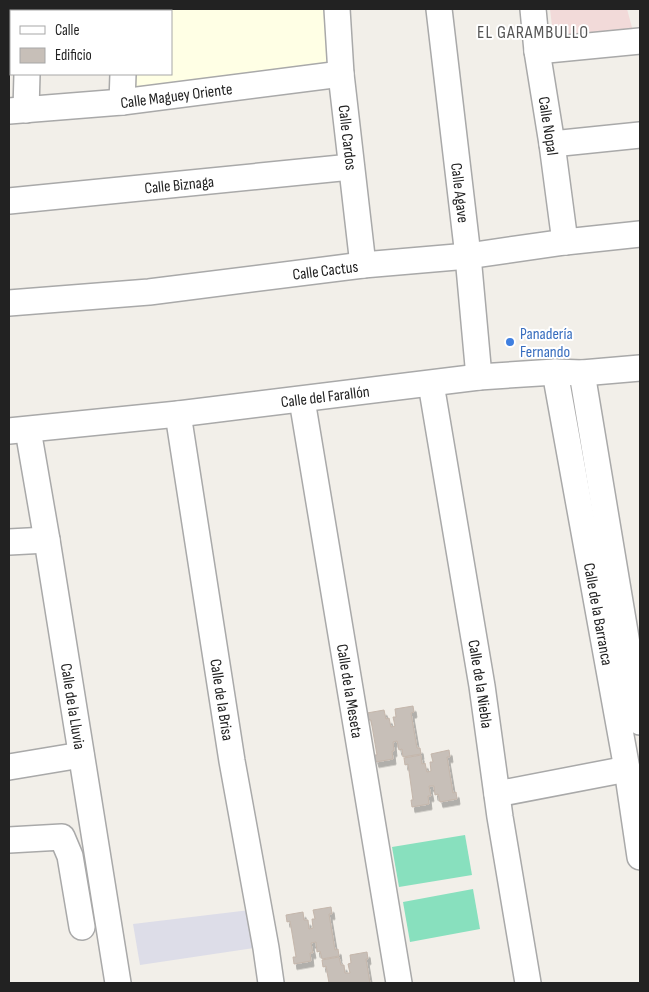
<svg xmlns="http://www.w3.org/2000/svg" width="649" height="992" font-family="'Sofia Sans Condensed',sans-serif">
<style>
.commercial{fill:#f2dad9}
.education{fill:#ffffe5}
.pitch{fill:#88e0be}
.plaza{fill:#dddde8}
.building{fill:#c7bfb8;stroke:#c4b6ab;filter:url(#shadow)}
.lines{fill:none;stroke-linecap:round;stroke-linejoin:round}
.minor-casing{stroke:#a9a9a9;stroke-width:28}
.minor{stroke:#fff;stroke-width:25}
.shop-dot{fill:#3f7fe0;stroke:#fff;stroke-width:2}
.labels{text-anchor:middle;stroke-width:4;stroke-linejoin:round;paint-order:stroke}
.street-label{font-size:16px;fill:#222;stroke:#fff}
.shop-label{font-size:16px;fill:#366cbe;stroke:#fff;text-anchor:start}
.neighbourhood-label{font-size:18px;letter-spacing:1px;fill:#555;stroke:#fff}
</style>
<defs>
<filter id="shadow"><feDropShadow dx="3" dy="5.5" stdDeviation="0" flood-color="#0004"/></filter>
</defs>
<rect width="100%" height="100%" fill="#f2efe9"/>
<!-- commercial -->
<polygon class="commercial" points="550,9 627,9 634,35 554,43"/>
<!-- education -->
<polygon class="education" points="132,9 323,9 329,69 133,88 132,74 171,74 171,11 132,11"/>
<!-- pitch -->
<g class="pitch">
<polygon points="465,835 472,875 399,887 392,847"/>
<polygon points="473,889 480,929 410,942 403,902"/>
</g>
<!-- plaza -->
<polygon class="plaza" points="250,910 254,948 140,965 133,924"/>
<!-- building -->
<g class="building">
<polygon points="413,706 414,712 411,713 417,748 420,748 421,754 403,757 402,749 399,750 397,741 393,742 394,751 392,751 393,759 376,762 374,755 377,755 371,720 369,720 367,713 384,710 386,719 389,718 391,727 395,726 393,717 396,717 395,709"/>
<polygon points="449,750 450,757 447,757 453,793 456,792 457,799 440,802 438,794 435,795 434,786 429,786 431,796 428,796 429,804 412,807 411,800 413,800 408,764 405,765 404,758 421,755 422,764 425,763 427,772 431,771 430,762 433,762 431,754"/>
<polygon points="331,907 332,914 329,914 335,950 338,949 339,956 322,959 320,951 317,952 316,942 311,943 313,953 310,953 311,961 294,964 293,957 296,957 290,921 287,922 286,915 303,912 304,920 308,920 309,929 313,928 312,919 315,919 313,910"/>
<polygon points="367,952 368,959 366,959 370,983 329,983 326,966 323,967 322,960 339,957 341,965 344,965 345,973 350,973 348,964 351,963 350,955"/>
</g>
<g class="lines">
<!-- minor casing -->
<g class="minor-casing">
<g id="minor">
<path id="s1" d="M337,9L341,74L363,265"/>
<path id="s2" d="M439,9L468,256L479,377"/>
<path id="s3" d="M533,9L537,51L552,144L565,242"/>
<polyline points="30,11 30,9"/>
<polyline points="124,11 124,9"/>
<polyline points="537,51 640,41"/>
<polyline points="122,102 123,74"/>
<polyline points="26,110 27,74"/>
<path id="s4" d="M9,111L122,102L341,74"/>
<polyline points="552,144 640,135"/>
<path id="s5" d="M9,201L351,167"/>
<path id="s6" d="M9,303L149,292L363,265L468,256L565,242L640,234"/>
<path id="s7" d="M555,372L627,769L640,857"/>
<polyline points="582,373 640,722"/>
<path id="s8" d="M431,384L482,686L500,817L528,983"/>
<path id="s9" d="M302,400L399,983"/>
<path id="s10" d="M178,414L232,761L266,948L271,983"/>
<path id="s11" d="M28,430L47,540L118,983"/>
<path id="s12" d="M9,431L178,414L479,377L555,372L582,373L640,368"/>
<polyline points="9,542 47,540"/>
<polyline points="9,767 81,755"/>
<polyline points="497,794 627,769"/>
<polyline points="9,840 62,837 70,856 82,927"/>
</g>
</g>
<!-- minor -->
<use href="#minor" class="minor"/>
</g>
<!-- markers -->
<circle class="shop-dot" cx="510" cy="342" r="5"/>
<g class="labels">
<!-- street labels -->
<g class="street-label">
<text dy="6" stroke="none"><textPath href="#s4" startOffset="168">Calle Maguey Oriente</textPath></text>
<text dy="6" stroke="none"><textPath href="#s3" startOffset="118">Calle Nopal</textPath></text>
<text dy="6" stroke="none"><textPath href="#s1" startOffset="129">Calle Cardos</textPath></text>
<text dy="6" stroke="none"><textPath href="#s5" startOffset="171">Calle Biznaga</textPath></text>
<text dy="6" stroke="none"><textPath href="#s2" startOffset="185">Calle Agave</textPath></text>
<text dy="6" stroke="none"><textPath href="#s6" startOffset="318">Calle Cactus</textPath></text>
<text dy="6" stroke="none"><textPath href="#s12" startOffset="318">Calle del Farallón</textPath></text>
<text dy="6" stroke="none"><textPath href="#s7" startOffset="246">Calle de la Barranca</textPath></text>
<text dy="6" stroke="none"><textPath href="#s8" startOffset="304">Calle de la Niebla</textPath></text>
<text dy="6" stroke="none"><textPath href="#s9" startOffset="295">Calle de la Meseta</textPath></text>
<text dy="6" stroke="none"><textPath href="#s10" startOffset="289">Calle de la Brisa</textPath></text>
<text dy="6" stroke="none"><textPath href="#s11" startOffset="280">Calle de la Lluvia</textPath></text>
</g>
<!-- shop labels -->
<g class="shop-label">
<text x="520" y="339">Panadería<tspan x="520" dy="18">Fernando</tspan></text>
</g>
<!-- neighbourhood labels -->
<g class="neighbourhood-label">
<text x="533" y="38">EL GARAMBULLO</text>
</g>
</g>
<!-- border -->
<rect width="649" height="992" fill="none" stroke="#222222" stroke-width="20"/>
<!-- legend -->
<rect x="10" y="10" width="162" height="65" fill="#ffffff" stroke="#a7a7a7"/>
<rect x="20" y="26" width="25" height="8" fill="#ffffff" stroke="#a7a7a7"/>
<text x="55" y="35" font-size="15" fill="#222222">Calle</text>
<rect x="20" y="48" width="25" height="15" fill="#c7bfb8" stroke="#a7a7a7"/>
<text x="55" y="60" font-size="15" fill="#222222">Edificio</text>
</svg>
